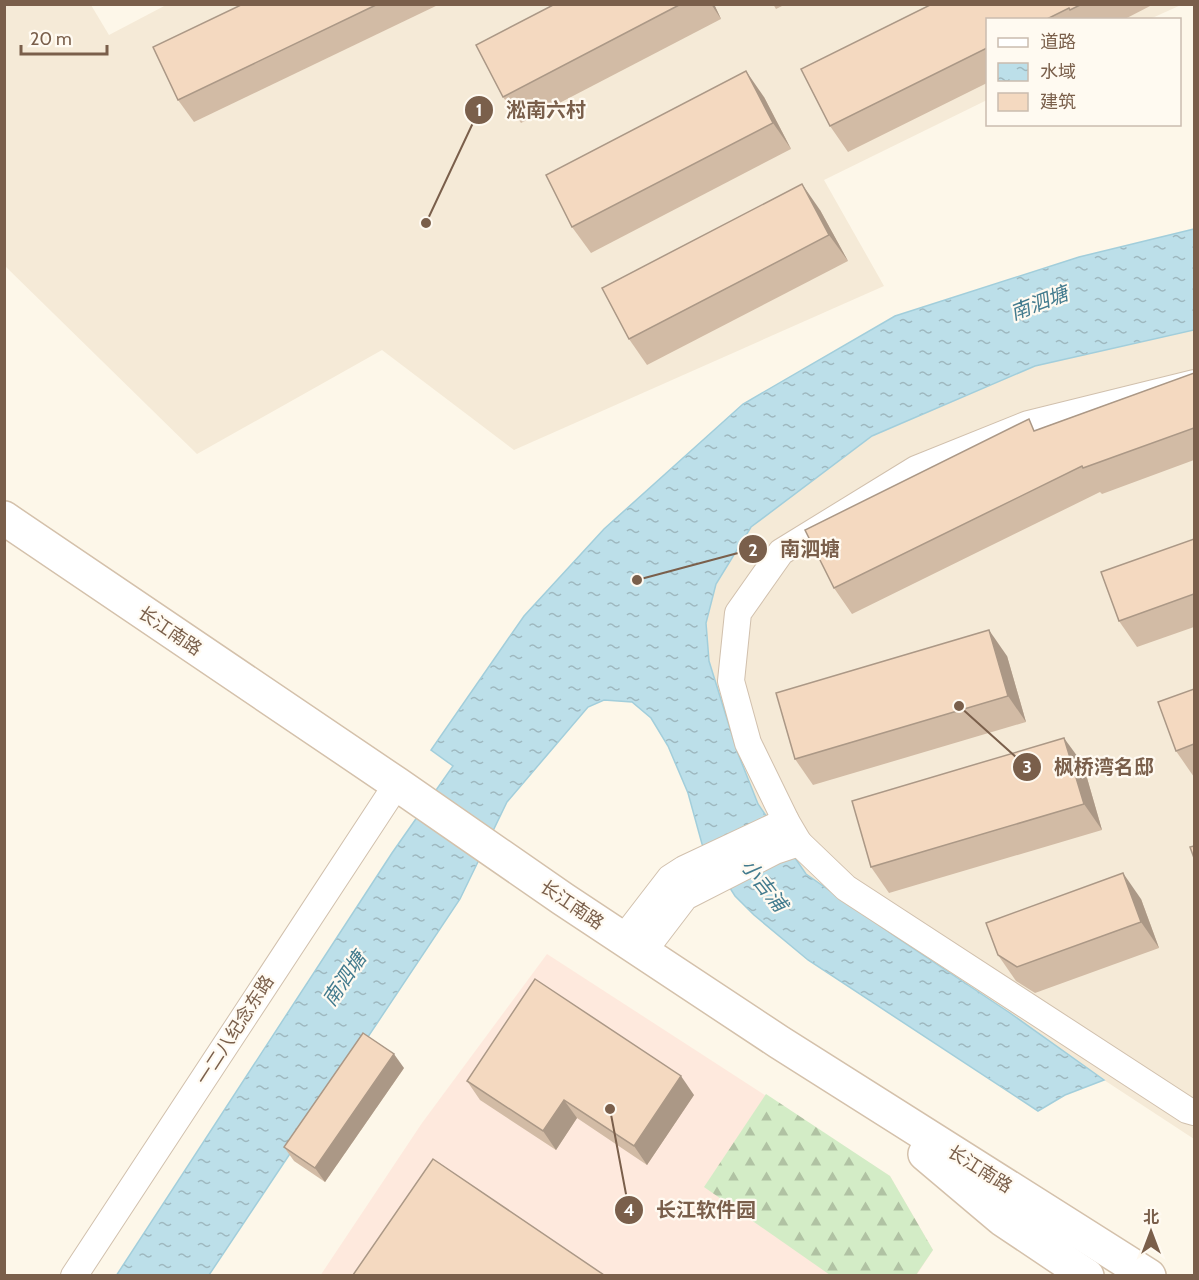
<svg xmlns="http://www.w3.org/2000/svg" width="1199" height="1280" font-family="Cabin,'Noto Sans SC',sans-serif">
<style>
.residential{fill:#f5ead7}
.commercial{fill:#fee9dd}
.forest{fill:url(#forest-firs)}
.water{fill:url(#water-ripples);stroke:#a2cedb;stroke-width:1.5}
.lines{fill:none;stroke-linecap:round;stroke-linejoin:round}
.street-casing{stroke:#d1c0ad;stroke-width:28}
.secondary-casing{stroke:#d4c1ab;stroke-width:36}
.street{stroke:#fff;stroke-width:26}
.secondary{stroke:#fff;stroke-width:33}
.wall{fill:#d2bba5}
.shaded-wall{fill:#ab9886}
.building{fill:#f4d9c0;stroke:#ab9886;stroke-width:1.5}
.labels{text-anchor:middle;stroke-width:4.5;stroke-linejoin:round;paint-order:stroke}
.street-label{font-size:18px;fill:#7a5f4b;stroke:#fffaf1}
.water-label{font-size:20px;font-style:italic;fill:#437b8e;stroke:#fffaf1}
.leader{fill:none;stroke:#7a5f4b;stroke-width:2}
.callout-dot{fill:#7a5f4b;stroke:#fffaf1;stroke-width:2}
.mark-label{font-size:18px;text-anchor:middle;font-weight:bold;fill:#fff}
.callout-label{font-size:20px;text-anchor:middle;font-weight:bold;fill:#7a5f4b;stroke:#fffaf1;stroke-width:4.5;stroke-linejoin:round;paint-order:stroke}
</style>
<defs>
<pattern id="forest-firs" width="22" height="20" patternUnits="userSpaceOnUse" patternTransform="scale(1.5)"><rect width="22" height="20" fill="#d3ecc6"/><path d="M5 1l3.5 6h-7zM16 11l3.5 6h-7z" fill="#b0c2a3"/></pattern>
<pattern id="water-ripples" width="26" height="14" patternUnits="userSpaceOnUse" patternTransform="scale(1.5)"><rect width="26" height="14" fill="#bcdfe9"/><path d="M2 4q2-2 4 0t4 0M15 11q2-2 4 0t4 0" fill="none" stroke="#9eb8bf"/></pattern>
</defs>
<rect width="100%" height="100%" fill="#fdf7e9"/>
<!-- residential -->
<g class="residential">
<polygon points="168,4 1181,5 1150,19 988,20 987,100 824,180 884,286 514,450 382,350 197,454 5,266 4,5 91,5 109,35"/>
<polygon points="1194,330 1194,1139 1104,1080 1010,1013 896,937 806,874 758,804 737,751 709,661 706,623 716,584 751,527 872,436 1035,366"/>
</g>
<!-- commercial -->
<polygon class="commercial" points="547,954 890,1176 933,1250 916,1276 320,1276 422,1123"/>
<!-- forest -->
<polygon class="forest" points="766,1094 890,1176 933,1250 916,1275 830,1275 704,1187"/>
<!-- water -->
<polygon class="water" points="1194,229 1194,330 1035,366 872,436 751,527 716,584 706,623 709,661 737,751 758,804 806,874 896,937 1010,1013 1104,1080 1065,1095 1038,1111 808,960 754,915 735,896 702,844 688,793 668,746 651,718 632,702 604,700 588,707 507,802 460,899 209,1275 116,1276 392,853 453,766 431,750 524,616 604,529 743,404 895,316 1079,257"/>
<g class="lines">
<!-- street casing -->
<g class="street-casing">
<g id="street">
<polyline points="1194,383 1028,424 916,469 781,552 738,613 731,681 748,743 786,821 799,843 846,888 1187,1110 1194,1112"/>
<polyline points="623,939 670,878 684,869 786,821"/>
<polyline points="643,952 685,897 775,851 799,843"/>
<polyline points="74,1276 397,784"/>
</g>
</g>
<!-- secondary casing -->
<g class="secondary-casing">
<g id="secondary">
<polyline points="4,518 397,784 563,899 779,1042 1149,1276"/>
<polyline points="925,1154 1002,1219 1087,1276"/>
</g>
</g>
<!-- street -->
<use href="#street" class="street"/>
<!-- secondary -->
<use href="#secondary" class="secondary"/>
</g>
<!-- wall -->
<g class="wall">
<polygon points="243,4 440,4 194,122 178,100"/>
<polygon points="555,4 714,4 721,19 521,123 503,97"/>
<polygon points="773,4 786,4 776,9"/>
<polygon points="932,4 1154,4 1123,20 987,20 987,83 848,152 830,126"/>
<polygon points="764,97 791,149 591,253 572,227"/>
<polygon points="820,210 848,261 647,365 629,339"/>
<polygon points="1194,373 1194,460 1102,494 1100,492 852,614 834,588 1036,430"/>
<polygon points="1194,539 1194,627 1137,647 1119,621"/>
<polygon points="1007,656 1026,722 813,785 795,759"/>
<polygon points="1194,689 1194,777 1176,751"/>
<polygon points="1083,764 1102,830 889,893 871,867"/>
<polygon points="1141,899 1159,948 1035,993 1016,981 998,955"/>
<polygon points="404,1068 325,1182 294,1161 284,1147"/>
<polygon points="467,1081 694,1095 647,1165 577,1118 556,1150 480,1100"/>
</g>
<!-- shaded-wall -->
<g class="shaded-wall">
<polygon points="711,4 714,4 721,19"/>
<polygon points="746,71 764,97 791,149 773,123"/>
<polygon points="802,184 820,210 848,261 829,235"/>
<polygon points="989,630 1007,656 1026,722 1008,696"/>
<polygon points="1064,738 1083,764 1102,830 1084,804"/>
<polygon points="1123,873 1141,899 1159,948 1141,922"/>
<polygon points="394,1054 404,1068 325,1182 315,1168"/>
<polygon points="681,1076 694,1095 647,1165 634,1146"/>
<polygon points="564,1100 577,1118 556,1150 543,1131"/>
</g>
<!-- building -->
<g class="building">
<polygon points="243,4 378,4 178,100 153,47"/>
<polygon points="555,4 681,4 503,97 476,45"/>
<polygon points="932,4 1082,4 1070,10 1069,8 1045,20 987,20 987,48 830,126 801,69"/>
<polygon points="746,71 773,123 572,227 546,175"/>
<polygon points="802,184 829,235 629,339 602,288"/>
<polygon points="1194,373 1194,428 1083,468 1082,466 834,588 805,530 1029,419 1034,431"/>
<polygon points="1194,539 1194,594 1119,621 1101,572"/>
<polygon points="989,630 1008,696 795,759 776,693"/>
<polygon points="1194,689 1194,744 1176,751 1158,702"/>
<polygon points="1064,738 1084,804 871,867 852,801"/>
<polygon points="1194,846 1194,858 1190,847"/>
<polygon points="1123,873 1141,922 1017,967 998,955 986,923"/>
<polygon points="535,979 681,1076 634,1146 564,1100 543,1131 467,1081"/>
<polygon points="363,1033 394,1054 315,1168 284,1147"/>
<polygon points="433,1159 604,1275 353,1275"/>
</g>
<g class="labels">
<!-- street labels -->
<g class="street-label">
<text transform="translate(170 631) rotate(34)" y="6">长江南路</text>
<text transform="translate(572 905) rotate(34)" y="6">长江南路</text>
<text transform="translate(235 1030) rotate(-57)" y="6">一二八纪念东路</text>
<text transform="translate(980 1169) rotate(32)" y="6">长江南路</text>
</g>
<!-- water labels -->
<g class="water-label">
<text transform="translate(1039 303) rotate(-21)" y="7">南泗塘</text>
<text transform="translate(764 885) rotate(52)" y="7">小吉浦</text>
<text transform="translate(344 979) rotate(-56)" y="7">南泗塘</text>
</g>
</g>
<!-- callouts -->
<path class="leader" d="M426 223L479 110M637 580L753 549M959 706L1027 767M610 1109L629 1210"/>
<g class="callout-dot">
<circle cx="426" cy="223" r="6"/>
<circle cx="637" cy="580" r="6"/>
<circle cx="959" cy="706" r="6"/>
<circle cx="610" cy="1109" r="6"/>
<circle cx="479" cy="110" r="15"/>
<circle cx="753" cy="549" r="15"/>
<circle cx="1027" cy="767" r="15"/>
<circle cx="629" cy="1210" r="15"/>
</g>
<g class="mark-label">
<text x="479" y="116">1</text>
<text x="753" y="556">2</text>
<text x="1027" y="773">3</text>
<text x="629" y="1216">4</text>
</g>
<g class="callout-label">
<text x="546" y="117">淞南六村</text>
<text x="810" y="556">南泗塘</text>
<text x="1104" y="774">枫桥湾名邸</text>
<text x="706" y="1217">长江软件园</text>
</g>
<!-- border -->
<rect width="1199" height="1280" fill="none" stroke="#7a5f4b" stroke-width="12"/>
<!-- legend -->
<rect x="986" y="18" width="195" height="108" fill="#fffaf1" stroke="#cabcaf" stroke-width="1.5"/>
<rect x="998" y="38" width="30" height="9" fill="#ffffff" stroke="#cabcaf" stroke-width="1.5"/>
<text x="1040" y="48" font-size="18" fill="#7a5f4b">道路</text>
<rect x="998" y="63" width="30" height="18" fill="url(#water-ripples)" stroke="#cabcaf" stroke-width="1.5"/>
<text x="1040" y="78" font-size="18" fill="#7a5f4b">水域</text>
<rect x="998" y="93" width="30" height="18" fill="#f4d9c0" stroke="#cabcaf" stroke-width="1.5"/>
<text x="1040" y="108" font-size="18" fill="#7a5f4b">建筑</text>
<!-- north arrow -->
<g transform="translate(1151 1232)" stroke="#fffaf1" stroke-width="4.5" paint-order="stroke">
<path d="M0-4.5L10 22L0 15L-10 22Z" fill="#7a5f4b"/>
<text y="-9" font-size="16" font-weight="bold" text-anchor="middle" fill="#7a5f4b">北</text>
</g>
<!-- scale -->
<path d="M21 45v9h86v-9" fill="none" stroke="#7a5f4b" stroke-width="3"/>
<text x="30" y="45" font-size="18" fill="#7a5f4b" stroke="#fffaf1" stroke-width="4.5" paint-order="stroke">20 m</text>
</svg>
